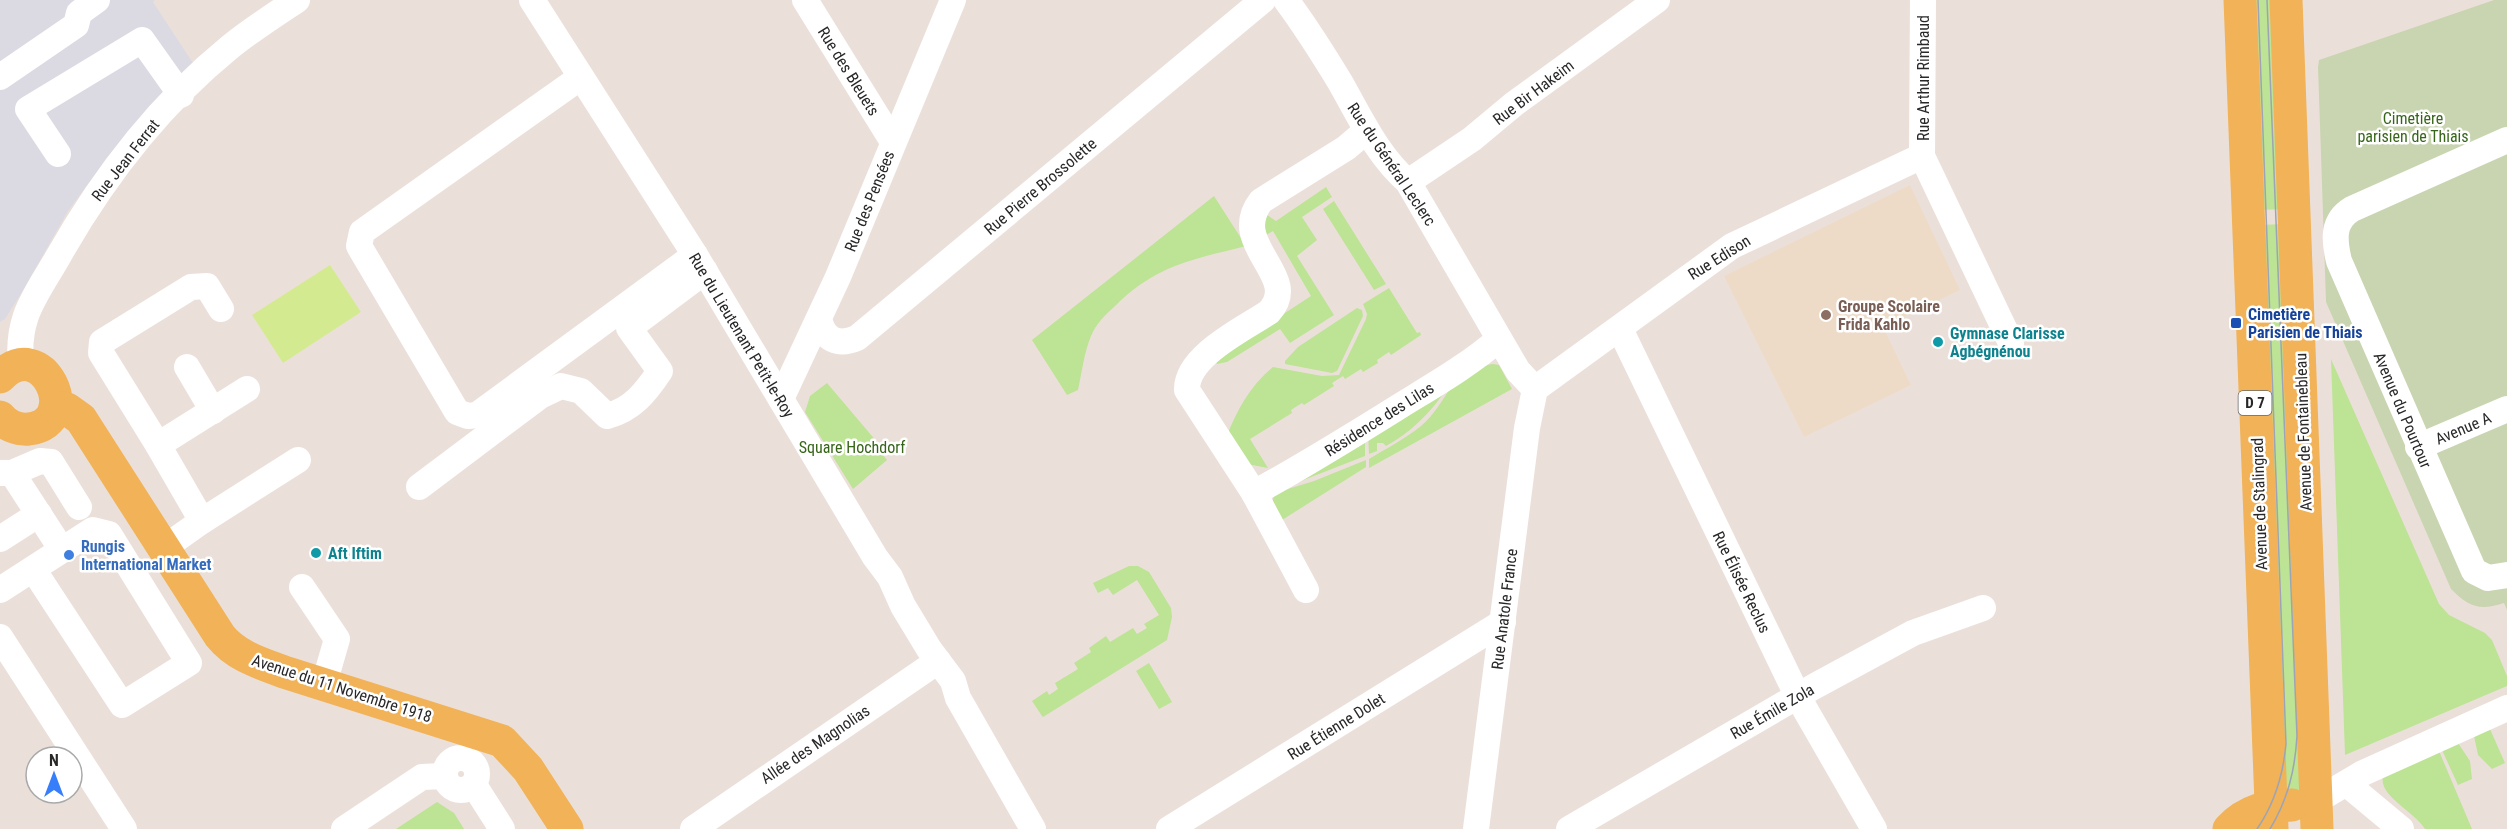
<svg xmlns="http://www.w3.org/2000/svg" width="2507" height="829" font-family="'Roboto Condensed',sans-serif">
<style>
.industrial{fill:#dbdae3}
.education{fill:#eddbc8}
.green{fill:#bde395}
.cemetery{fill:#c9d5b1}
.pitch{fill:#d4ea90}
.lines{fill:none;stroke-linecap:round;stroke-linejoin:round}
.minor{stroke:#fff;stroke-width:26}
.major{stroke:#f1b258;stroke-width:33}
.tram{stroke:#9da4b3;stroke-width:1.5}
.education-dot{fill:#8d6e63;stroke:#fff;stroke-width:2}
.transit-dot{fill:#1a4fb4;stroke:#fff;stroke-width:2}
.culture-dot{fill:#0f9aa8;stroke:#fff;stroke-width:2}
.shop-dot{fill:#3f7fe0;stroke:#fff;stroke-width:2}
.labels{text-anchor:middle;stroke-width:5;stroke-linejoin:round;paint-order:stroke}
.shield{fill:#fff;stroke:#686868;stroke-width:1.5}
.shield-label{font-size:15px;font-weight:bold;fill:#282828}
.street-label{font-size:16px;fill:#282828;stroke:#fff}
.park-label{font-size:16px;fill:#366519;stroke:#fff}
.education-label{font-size:16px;font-weight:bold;fill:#785e54;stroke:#fff;text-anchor:start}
.transit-label{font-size:16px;font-weight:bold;fill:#164399;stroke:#fff;text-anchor:start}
.culture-label{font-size:16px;font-weight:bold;fill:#0d838f;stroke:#fff;text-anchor:start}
.shop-label{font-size:16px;font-weight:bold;fill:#366cbe;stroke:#fff;text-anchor:start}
</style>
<rect width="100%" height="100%" fill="#ebe0d9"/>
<!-- industrial -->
<polygon class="industrial" points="0,0 155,0 153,2 193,63 147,110 99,169 68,211 22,292 5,319 0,322"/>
<!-- education -->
<polygon class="education" points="1910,185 1960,290 1883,327 1911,385 1804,437 1724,276"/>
<!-- green -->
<g class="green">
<polygon points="2250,0 2276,0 2284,209 2258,210"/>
<polygon points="1326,187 1332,197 1302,217 1317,240 1297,256 1334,315 1290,343 1280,329 1227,362 1217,364 1214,359 1311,296 1273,231 1263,237 1263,230 1267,215 1276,221"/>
<path d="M1214,196L1246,246C1191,260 1156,265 1114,307C1105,315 1096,324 1091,336C1084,353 1082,372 1078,390L1067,395L1032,340Z"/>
<polygon points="1334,201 1386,284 1374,290 1323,209"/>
<polygon points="2284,224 2306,792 2283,794 2259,225"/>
<path d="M1389,288L1417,333L1420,332L1421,335L1391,355L1389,352L1377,360L1378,363L1363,372L1361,369L1345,379L1343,376L1332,383L1334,386L1304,405L1302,403L1291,410L1292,413L1250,439L1268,468L1247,464L1226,438C1237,410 1250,386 1273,367L1322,376L1339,375L1366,319L1367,314L1363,304Z"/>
<polygon points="1357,308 1362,310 1363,316 1337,371 1332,373 1285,364 1285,361 1298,347"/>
<polygon points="2331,359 2439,604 2449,615 2485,633 2492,640 2507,676 2507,686 2345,755"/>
<path d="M1493,364L1499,365L1512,389L1369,468V459C1387,448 1405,439 1421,426C1435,414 1442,400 1452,386C1457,379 1484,364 1493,364Z"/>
<polygon points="827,383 877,442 874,444 887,460 853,489 805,412 810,396"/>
<path d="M1446,390C1430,413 1410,433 1386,446L1383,443H1377V451L1369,454L1368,433Z"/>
<polygon points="1365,436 1365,456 1296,483"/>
<polygon points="1366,460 1366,467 1282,520 1272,505 1274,495 1278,492 1314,481"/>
<polygon points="1129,566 1138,566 1149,572 1171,608 1172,617 1167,640 1043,717 1042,716 1032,701 1047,691 1049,695 1058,689 1055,683 1078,669 1074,663 1091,652 1089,648 1106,636 1110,642 1133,628 1137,634 1147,628 1144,624 1159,615 1137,580 1113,595 1108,588 1098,593 1093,583"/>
<polygon points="1149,663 1172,702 1159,709 1136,671"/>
<polygon points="2490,729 2505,763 2492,769 2478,755 2474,736"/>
<polygon points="2458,743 2470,761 2472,779 2458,785 2442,750"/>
<path d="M2439,751L2472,829H2425C2414,811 2378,796 2383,776Z"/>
<polygon points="437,802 454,813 464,829 396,829"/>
</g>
<!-- cemetery -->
<path class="cemetery" d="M2494,0H2507V610L2504,603C2479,611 2469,607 2451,589L2326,302L2318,67L2319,60Z"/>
<!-- pitch -->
<polygon class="pitch" points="330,265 361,312 283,363 252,315"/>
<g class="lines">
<!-- minor -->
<g class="minor">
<polyline points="532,0 695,255 875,557 890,577 903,606 929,649 953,681 958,698 1033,829"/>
<polyline points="805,0 893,142"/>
<path d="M1286,0C1306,27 1323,54 1340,82C1360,117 1377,155 1408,182L1518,371L1535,389"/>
<polyline points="1923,0 1922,156 2011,343"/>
<polyline points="0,77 76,25 79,13 97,0"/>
<polyline points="581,77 362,232 359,246 457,412 468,416 477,415 695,255"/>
<path d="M2507,140L2352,209C2332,221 2334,240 2339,261L2474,571L2488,578L2507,575"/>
<polyline points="58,154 28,109 142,40 181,95"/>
<polyline points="1408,182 1472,139 1514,104 1657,0"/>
<path d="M819,319C824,340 838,346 857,338L1263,0"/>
<polyline points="1620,329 1798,697 1874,829"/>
<path d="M21,366C16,317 35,297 58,257C102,179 160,104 230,47C251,30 274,15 297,0"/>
<polyline points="187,367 213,411"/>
<polyline points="247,389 158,445 202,521 298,460"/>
<polyline points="1535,389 1732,246 1922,156"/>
<polyline points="781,399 838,277 953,0"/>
<polyline points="158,445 101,353 102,342 191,287 207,286 221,309"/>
<polyline points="2418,447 2507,409"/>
<polyline points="0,473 12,473 62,550"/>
<polyline points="12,473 40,461 51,462 79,507"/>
<path d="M419,487L540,396L561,386L581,391L607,416C632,410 646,392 660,371L629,328L705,271"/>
<path d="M1254,493C1304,466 1352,436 1400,406C1434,385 1469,365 1499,339"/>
<polyline points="0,539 39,514"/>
<polyline points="164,548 202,521"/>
<polyline points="302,587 337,639 324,684"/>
<polyline points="0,590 93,530 109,534 189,663 122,705 33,569"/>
<path d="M1306,590L1254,493L1187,390C1186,356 1244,329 1269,312C1303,276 1227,245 1261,201L1346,148L1366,131"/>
<polyline points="0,637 124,829"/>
<circle cx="461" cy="774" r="16"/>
<polyline points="2347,784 2401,829"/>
<polyline points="474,785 502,829"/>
<polyline points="2316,801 2363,773 2507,708"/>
<polyline points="344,829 422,777 444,776"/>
<polyline points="693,829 938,661"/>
<polyline points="1169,829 1503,622"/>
<polyline points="1476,829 1527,428 1535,389"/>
<polyline points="1569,829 1815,686 1913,633 1983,608"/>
</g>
<!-- major -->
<g class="major">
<polyline points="2240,0 2272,829"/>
<polyline points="2286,0 2317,829"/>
<path d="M0,377C42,332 85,422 29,429C18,430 7,426 0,417"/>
<path d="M55,407L67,409L81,419L220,636C236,656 260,663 284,672L502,741L528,769L567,829"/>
<path d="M2229,829C2247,810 2267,806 2292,805"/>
</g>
<!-- tram -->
<g class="tram">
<path d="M2267,0L2297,736C2295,770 2288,799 2270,829"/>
<path d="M2257,829C2275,803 2283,776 2286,744L2258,0"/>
</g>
</g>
<!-- markers -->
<circle class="education-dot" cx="1826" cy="315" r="6"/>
<rect class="transit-dot" x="2230" y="317" width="12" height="12" rx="3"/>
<g class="culture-dot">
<circle cx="1938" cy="342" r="6"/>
<circle cx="316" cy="553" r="6"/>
</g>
<circle class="shop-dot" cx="69" cy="555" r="6"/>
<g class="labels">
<!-- shield labels -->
<rect class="shield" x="2238.5" y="391" width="33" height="24" rx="4.5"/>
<g class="shield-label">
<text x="2255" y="408">D 7</text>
</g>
<!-- street labels -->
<g class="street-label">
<text transform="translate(849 71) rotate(58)" y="6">Rue des Bleuets</text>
<text transform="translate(1923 78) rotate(-90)" y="6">Rue Arthur Rimbaud</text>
<text transform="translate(1533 92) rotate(-37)" y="6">Rue Bir Hakeim</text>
<text transform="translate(125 160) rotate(-52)" y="6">Rue Jean Ferrat</text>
<text transform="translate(1392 164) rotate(56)" y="6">Rue du Général Leclerc</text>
<text transform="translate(1040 186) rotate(-40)" y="6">Rue Pierre Brossolette</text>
<text transform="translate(869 201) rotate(-68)" y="6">Rue des Pensées</text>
<text transform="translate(1719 257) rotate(-32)" y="6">Rue Edison</text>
<text transform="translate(742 335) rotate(59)" y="6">Rue du Lieutenant Petit-le-Roy</text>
<text transform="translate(2403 410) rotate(67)" y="6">Avenue du Pourtour</text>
<text transform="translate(1379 419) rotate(-32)" y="6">Résidence des Lilas</text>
<text transform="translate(2463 428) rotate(-23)" y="6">Avenue A</text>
<text transform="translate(2303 432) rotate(-92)" y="6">Avenue de Fontainebleau</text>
<text transform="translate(2259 504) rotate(-92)" y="6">Avenue de Stalingrad</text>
<text transform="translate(1742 582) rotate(64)" y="6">Rue Élisée Reclus</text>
<text transform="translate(1504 609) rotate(-83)" y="6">Rue Anatole France</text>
<text transform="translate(342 688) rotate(18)" y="6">Avenue du 11 Novembre 1918</text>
<text transform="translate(1772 711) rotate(-30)" y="6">Rue Émile Zola</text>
<text transform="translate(1336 726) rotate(-32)" y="6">Rue Étienne Dolet</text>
<text transform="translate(815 744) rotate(-34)" y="6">Allée des Magnolias</text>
</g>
<!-- park labels -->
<g class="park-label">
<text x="2413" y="124">Cimetière<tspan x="2413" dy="18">parisien de Thiais</tspan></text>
<text x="852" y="453">Square Hochdorf</text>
</g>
<!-- education labels -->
<g class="education-label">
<text x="1838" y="312">Groupe Scolaire<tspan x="1838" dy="18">Frida Kahlo</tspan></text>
</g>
<!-- transit labels -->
<g class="transit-label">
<text x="2248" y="320">Cimetière<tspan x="2248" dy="18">Parisien de Thiais</tspan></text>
</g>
<!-- culture labels -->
<g class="culture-label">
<text x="1950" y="339">Gymnase Clarisse<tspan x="1950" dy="18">Agbégnénou</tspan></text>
<text x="328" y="559">Aft Iftim</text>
</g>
<!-- shop labels -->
<g class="shop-label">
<text x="81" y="552">Rungis<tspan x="81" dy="18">International Market</tspan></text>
</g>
</g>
<!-- north arrow -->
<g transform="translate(54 775)"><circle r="28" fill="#ffffff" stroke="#a9a9a9" stroke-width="1.5"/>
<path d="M0-4.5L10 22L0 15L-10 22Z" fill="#377efb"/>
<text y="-9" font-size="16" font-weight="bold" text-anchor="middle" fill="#282828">N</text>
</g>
</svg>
